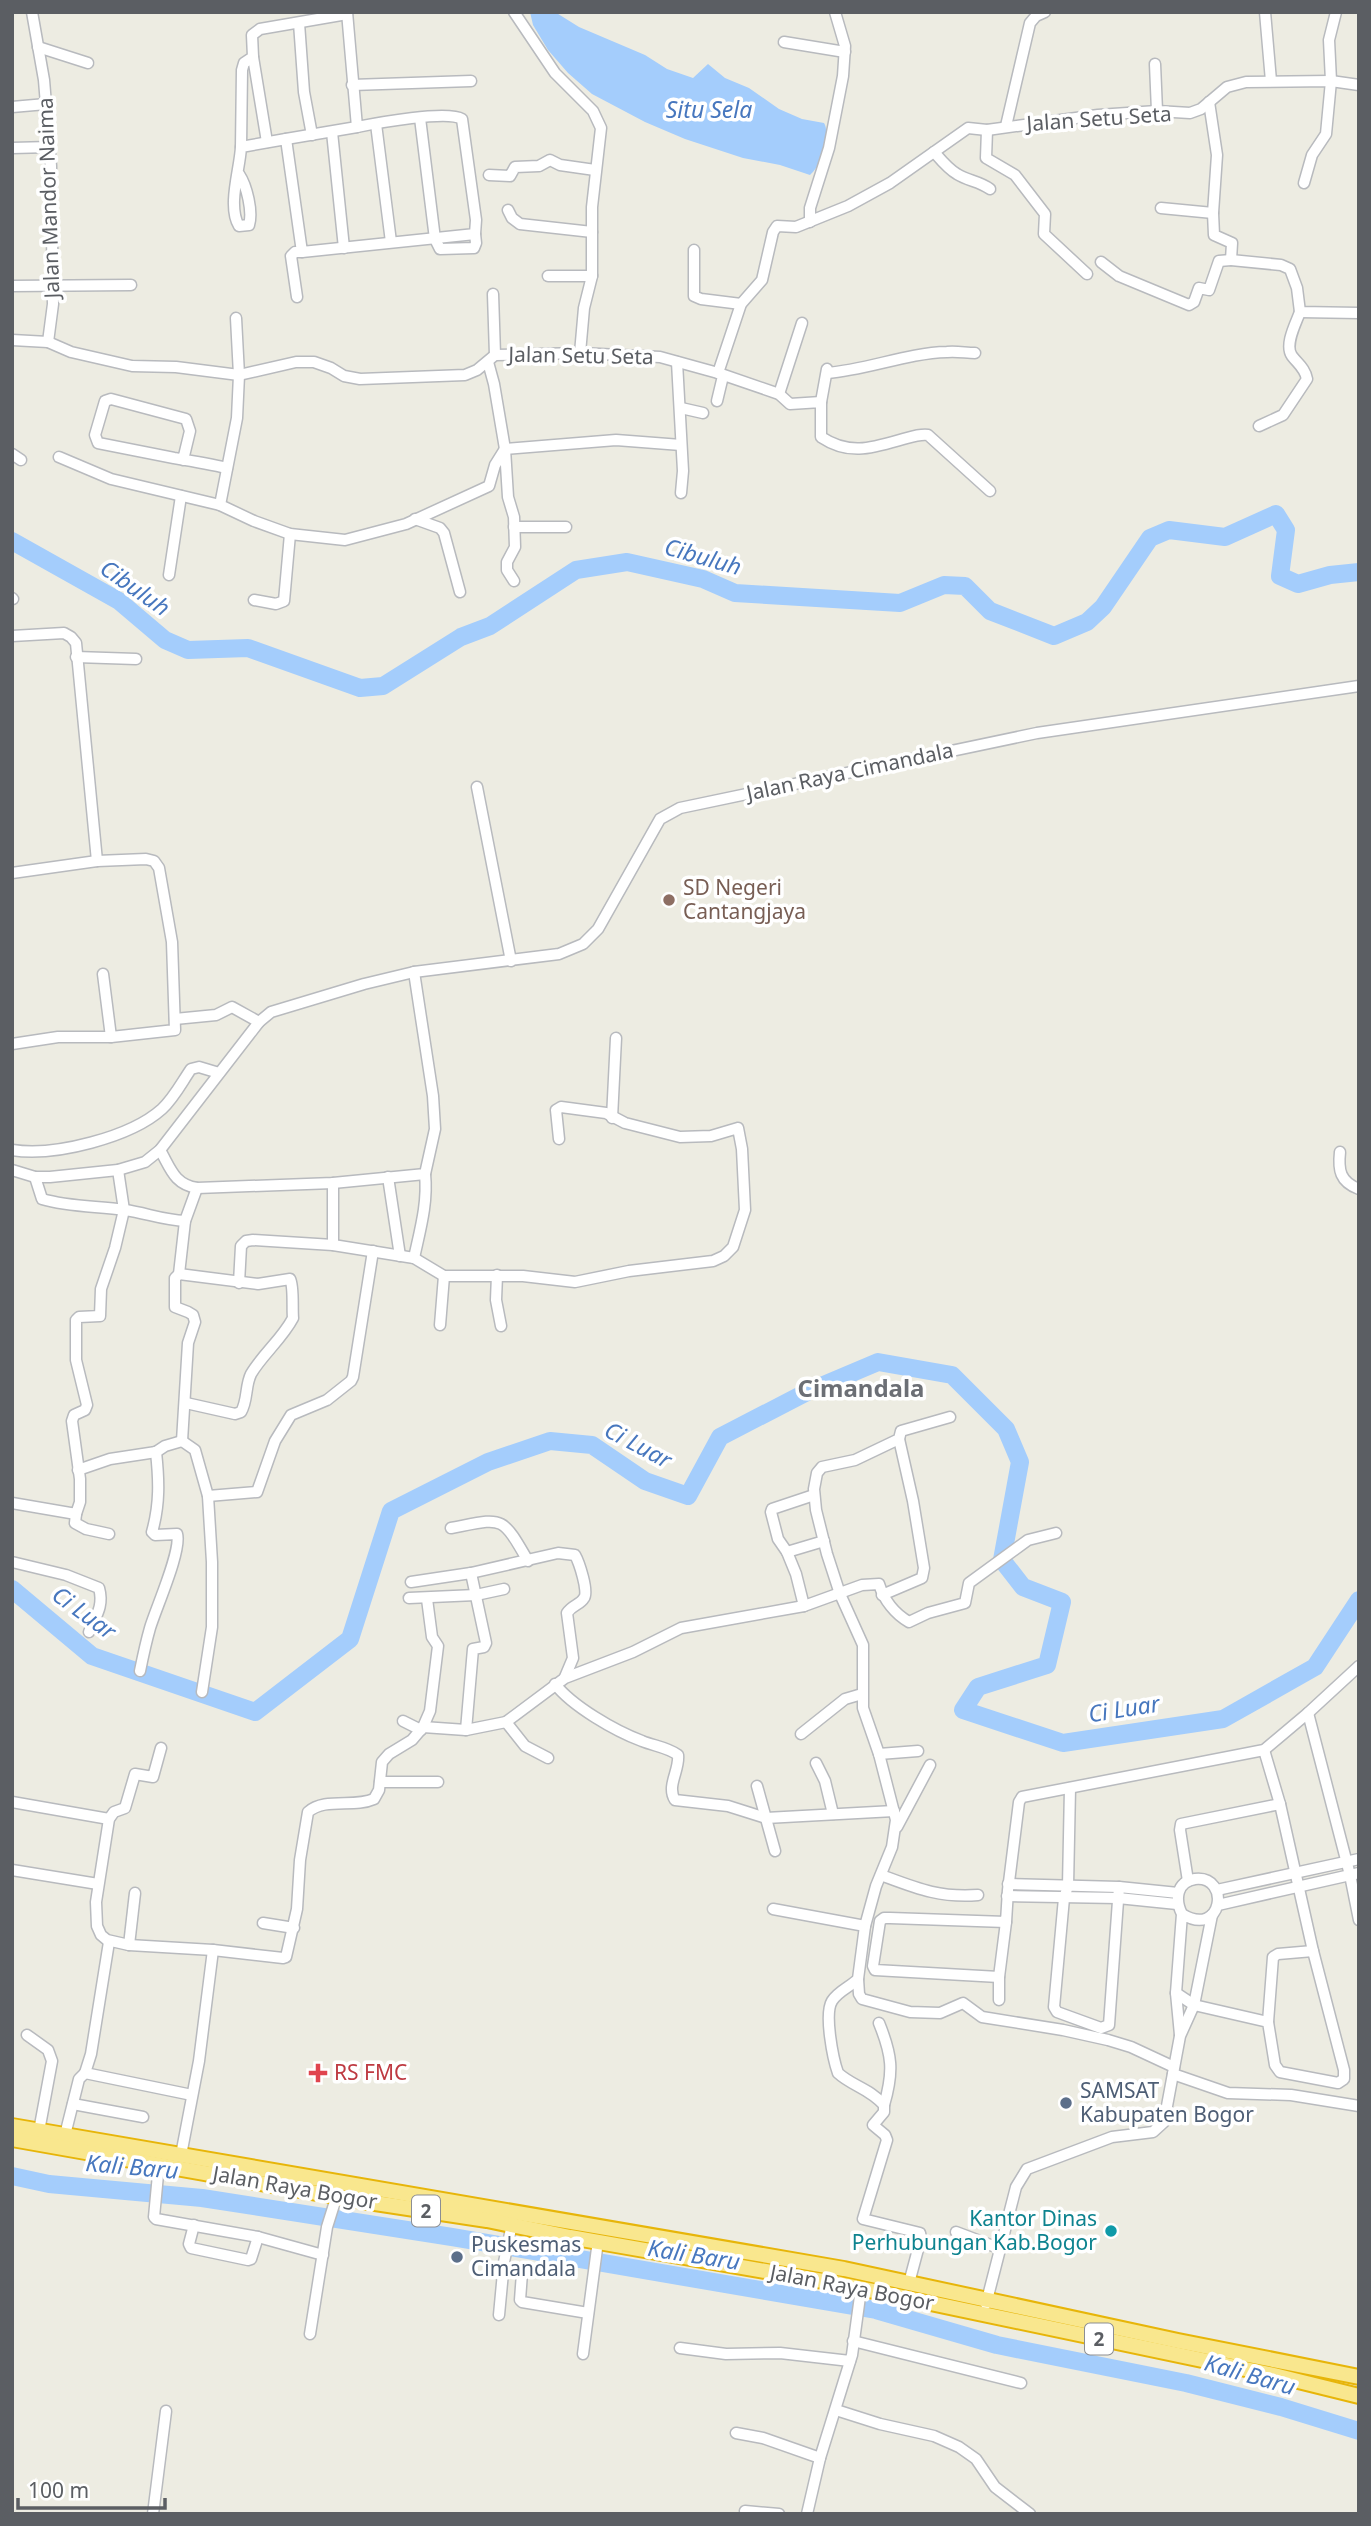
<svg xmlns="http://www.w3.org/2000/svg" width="1371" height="2526" font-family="'Noto Sans',sans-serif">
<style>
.water{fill:#a4cdfc}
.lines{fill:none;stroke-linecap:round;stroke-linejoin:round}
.river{stroke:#a4cdfc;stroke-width:18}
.minor-casing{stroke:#b8babe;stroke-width:13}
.highway-casing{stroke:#e7b509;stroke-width:18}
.minor{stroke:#fff;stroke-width:10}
.highway{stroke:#f9e78e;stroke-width:14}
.education-dot{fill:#8d6e63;stroke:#fff;stroke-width:2.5}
.health-dot{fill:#e0444e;stroke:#fff;stroke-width:2.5}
.service-dot{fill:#5c6f8a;stroke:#fff;stroke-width:2.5}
.culture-dot{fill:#0f9aa8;stroke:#fff;stroke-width:2.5}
.labels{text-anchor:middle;stroke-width:7;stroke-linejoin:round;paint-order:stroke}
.shield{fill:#fff;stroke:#8c8e92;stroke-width:2}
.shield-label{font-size:19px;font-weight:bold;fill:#5b5e63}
.street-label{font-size:21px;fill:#5b5e63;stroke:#fff}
.education-label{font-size:21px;fill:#785e54;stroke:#fff;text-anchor:start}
.health-label{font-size:21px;fill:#be3a42;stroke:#fff;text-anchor:start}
.service-label{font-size:21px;fill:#4e5e75;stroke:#fff;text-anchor:start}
.culture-label{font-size:21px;fill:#0d838f;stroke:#fff;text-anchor:end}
.water-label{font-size:23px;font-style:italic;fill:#4777be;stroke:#fff}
.quarter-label{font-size:24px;font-weight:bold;fill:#6c6f75;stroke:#fff}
</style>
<rect width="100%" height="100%" fill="#edece2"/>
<!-- water -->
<path class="water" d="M530,12H555L579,27L645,55L667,69L693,78L708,64L725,78L749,88L779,109L802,119L824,123C831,134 821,167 810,175L780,165L743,158L685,139L645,122L592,94L568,73L548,50L533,25Z"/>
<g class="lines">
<!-- river -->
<g class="river">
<polyline points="12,541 119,601 165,640 188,650 248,648 360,688 383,686 461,637 490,626 576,570 627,562 703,579 735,593 900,603 944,585 965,586 990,611 1054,636 1087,622 1103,607 1150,538 1169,530 1225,537 1276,514 1286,530 1280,576 1298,584 1330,575 1359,572"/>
<polyline points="12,1589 92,1656 255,1712 350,1639 391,1511 488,1462 550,1441 592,1445 645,1481 688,1496 720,1437 807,1392 878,1362 952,1375 1006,1429 1020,1462 1002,1560 1023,1587 1062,1602 1047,1665 978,1687 963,1710 1063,1743 1223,1719 1315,1667 1359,1600"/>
<polyline points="12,2176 49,2184 202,2198 452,2237 876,2310 997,2345 1186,2383 1281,2407 1359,2431"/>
</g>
<!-- minor casing -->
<g class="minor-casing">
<g id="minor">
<polyline points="32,12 44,80 51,166 53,304 48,342"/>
<polyline points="514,12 555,73 593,111 601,128 592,207 592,276 584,308 580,353"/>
<polyline points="1265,12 1271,81"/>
<polyline points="299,23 304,92 312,135"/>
<polyline points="784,42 845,52"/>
<polyline points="38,47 88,63"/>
<polyline points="253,57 267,142"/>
<polyline points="1155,64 1157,111"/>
<polyline points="352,85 471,81"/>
<polyline points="1209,102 1217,155 1213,213 1214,235 1232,243 1231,260 1281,265 1290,269 1297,288 1300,312 1359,313"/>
<polyline points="12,107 46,104"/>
<polyline points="420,118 435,239 440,249 474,248 476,243 475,234"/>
<polyline points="376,124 391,242"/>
<polyline points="1006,126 1030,23 1036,16 1045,12"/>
<polyline points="987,130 986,158 1015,175 1045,214 1044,234 1087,274"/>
<polyline points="332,132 344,248"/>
<polyline points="286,139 357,127"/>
<polyline points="241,147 242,70 244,63 253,57 252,35 260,29 347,14"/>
<polyline points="12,148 50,147"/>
<path d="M934,152C941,160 948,169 957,174C968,181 979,181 990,189"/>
<path d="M239,174C247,186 253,212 249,225L239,226C227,206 240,169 241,147L286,139L302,252L475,234L476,220L462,119C447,110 377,123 357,127L347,12"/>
<polyline points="489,175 510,176 515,167 539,166 550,160 560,165 595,170"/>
<polyline points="1304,183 1312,155 1326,134 1331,81 1329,40 1336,12"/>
<polyline points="1161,208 1213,213"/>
<polyline points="508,210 512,218 520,224 592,232"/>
<polyline points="810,222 810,208 829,148 843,76 845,46 835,12"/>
<polyline points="694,250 694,296 701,299 741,304"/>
<polyline points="1101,262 1119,276 1189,305 1194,302 1199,288 1209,290 1219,261 1231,260"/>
<polyline points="548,276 592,276"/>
<polyline points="12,286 131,285"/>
<polyline points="493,294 495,355"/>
<polyline points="297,297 291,256 295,252 302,252"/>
<polyline points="236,318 239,375 237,418 220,505 254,521 290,534 345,540 406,524 489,486 495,465 505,449 616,440 681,445"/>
<polyline points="12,340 48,342 71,352 132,366 176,367 239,375 296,362 314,362 331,368 344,376 360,379 465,375 477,370 495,355 580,353 660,357 718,373 741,304 762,280 773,232 777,226 796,227 848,206 890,183 968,128 987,130 1098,115 1157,111 1190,113 1201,109 1227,87 1246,82 1331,81 1359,85"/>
<polyline points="488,362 494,384 505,449 508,497 514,517 515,547 507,562 507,570 514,581"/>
<polyline points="677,362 683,471 681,493"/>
<path d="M718,373L779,394L790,404L821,402V437C851,457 875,447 907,438C914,436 921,434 928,435L990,491"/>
<path d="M827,373C867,370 907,353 947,352C957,351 966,353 975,353"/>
<polyline points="779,394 802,323"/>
<polyline points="717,401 723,376"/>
<polyline points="821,402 827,369"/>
<polyline points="681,408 703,413"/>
<path d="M1259,426L1283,415L1307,379C1305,368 1298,364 1292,356C1284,345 1296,323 1300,312"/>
<polyline points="12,454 21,460"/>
<polyline points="59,457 111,479 220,505"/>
<path d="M183,460L190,431L186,419L111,399L105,401L95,435L98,443L174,458C192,461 210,464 227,468"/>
<polyline points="415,519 440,528 444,533 460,592"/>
<polyline points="514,527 566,527"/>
<polyline points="169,575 181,496"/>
<polyline points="12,598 13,599"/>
<polyline points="254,600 276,604 284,601 290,534"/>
<polyline points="12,636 64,633 71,637 76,643 97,861"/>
<polyline points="76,657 136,659"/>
<polyline points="477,787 511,961"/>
<polyline points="12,873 97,861 146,859 154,861 159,868 172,942 175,1030 111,1037 58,1037 12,1044"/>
<polyline points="103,974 111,1037"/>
<polyline points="175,1019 216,1015 232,1007 259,1022"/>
<polyline points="612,1118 616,1038"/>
<path d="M12,1150C54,1157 131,1137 162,1109C174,1098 182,1082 191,1069L199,1067L219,1073"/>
<path d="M160,1150C171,1169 174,1184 197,1188L333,1183L425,1174L435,1129L433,1096L414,972"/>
<path d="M1340,1152C1338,1170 1340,1182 1359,1189"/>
<polyline points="12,1170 35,1177 50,1177 118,1170 145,1162 160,1150 259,1022 271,1012 364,984 414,972 559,954 583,944 598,929 660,819 680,808 1037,733 1359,686"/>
<path d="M35,1177L42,1199C69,1207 97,1206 125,1210C146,1213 163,1220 185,1221"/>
<polyline points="388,1177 400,1256"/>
<polyline points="333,1245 333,1183"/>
<path d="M414,1258C420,1230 428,1203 425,1174"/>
<path d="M179,1274L258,1284L290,1279C294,1286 292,1308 293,1318C282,1339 262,1355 251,1374C245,1386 248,1400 241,1412L235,1414L186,1403"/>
<polyline points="497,1275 496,1300 501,1326"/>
<polyline points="239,1283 241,1246 246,1241 253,1240 333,1245 414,1258 444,1276 523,1276 575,1282 629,1271 713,1261 724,1256 733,1247 745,1210 742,1149 738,1128 711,1136 680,1137 625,1123 606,1113 561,1107 556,1110 559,1139"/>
<polyline points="440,1325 444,1276"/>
<polyline points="182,1441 188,1343 195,1322 193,1315 188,1312 175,1307 175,1278 179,1274 185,1221 197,1188"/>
<polyline points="182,1441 195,1450 208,1496 212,1562 212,1627 202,1692"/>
<polyline points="156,1452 165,1446 182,1441"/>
<polyline points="78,1470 110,1459 156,1452"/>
<polyline points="814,1495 772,1509 771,1512 778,1539 787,1552 824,1541"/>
<polyline points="208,1496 257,1492 275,1441 291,1415 327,1400 351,1381 353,1377 373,1251"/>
<polyline points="12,1503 76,1514 80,1502 80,1479 72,1421 74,1415 85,1410 87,1405 76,1360 76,1320 79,1317 100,1316 101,1289 115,1248 124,1210 118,1170"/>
<polyline points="76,1514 75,1523 86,1529 109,1534"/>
<path d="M451,1528C503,1518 501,1514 528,1561"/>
<polyline points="787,1552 796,1574 804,1606"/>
<path d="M12,1562L66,1575L99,1588C104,1606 96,1616 89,1632"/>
<path d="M411,1582L471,1573L558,1553L575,1555C579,1562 589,1592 584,1598C580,1605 572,1605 567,1613L573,1658L565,1677"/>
<polyline points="882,1595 922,1578 924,1568 913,1501 899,1439"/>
<polyline points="409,1598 476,1595 504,1589"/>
<path d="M140,1671C143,1656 146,1642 150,1628C156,1608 182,1550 177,1534L155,1535L152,1532C160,1504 159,1480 156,1452"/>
<path d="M555,1684C572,1706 615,1731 642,1741C654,1746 667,1747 678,1755C680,1770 666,1786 675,1800L728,1806L766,1818L894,1811"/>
<polyline points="1308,1713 1350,1875 1359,1920"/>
<polyline points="403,1721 421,1730"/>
<polyline points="506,1722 525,1746 548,1758"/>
<polyline points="423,1727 430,1711 438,1646 432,1637 427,1599"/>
<polyline points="466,1730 473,1649 484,1647 486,1643 471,1573"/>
<polyline points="801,1734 845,1699 862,1694"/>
<path d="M161,1748L153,1777L135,1774L125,1808L114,1812L109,1819L96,1902L97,1926L101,1935L107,1940L129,1945L213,1950L283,1958L286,1957L297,1909L300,1860L308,1812C325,1797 354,1808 374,1799L379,1790L382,1762L389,1754L412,1740L423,1727L466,1730L506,1722L565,1678L633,1652L681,1628L804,1606L862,1585L879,1584C884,1600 895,1614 909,1622L928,1613L965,1603L969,1583L1028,1540L1056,1533"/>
<polyline points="879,1754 918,1751"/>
<polyline points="816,1763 825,1781 833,1814"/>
<polyline points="380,1782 438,1782"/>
<polyline points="757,1786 775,1851"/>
<polyline points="1070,1788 1068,1886 1064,1898 1054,2007 1057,2012 1101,2028 1109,2025 1119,1887"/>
<polyline points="12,1802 109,1819"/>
<polyline points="897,1827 930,1765"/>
<polyline points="12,1870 98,1884"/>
<path d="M881,1875C916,1888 939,1898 978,1895"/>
<polyline points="1188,1881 1180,1830 1181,1824 1280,1804 1264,1750"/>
<polyline points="1008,1884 1119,1887 1178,1893"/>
<polyline points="1217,1890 1359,1859"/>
<polyline points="1007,1896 1118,1898 1177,1904"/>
<polyline points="1218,1905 1359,1873"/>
<polyline points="773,1909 865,1926"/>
<polyline points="263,1923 294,1928"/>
<polyline points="109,1942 91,2054 85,2073 192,2095"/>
<polyline points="129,1945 135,1893"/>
<polyline points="999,1977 875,1970 873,1966 880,1921 884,1918 890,1918 1006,1922 1008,1890 1019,1802 1022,1797 1264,1750 1308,1713 1359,1666"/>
<polyline points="858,1979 859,1994 862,1999 910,2012 940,2013 963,2003 982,2017 1063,2030 1108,2040 1131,2047 1174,2067"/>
<polyline points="1176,1993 1194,2005 1268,2022 1275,2065 1280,2072 1338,2083 1344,2079 1344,2070 1313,1951 1280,1804"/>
<polyline points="999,2000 999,1977 1006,1922"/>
<polyline points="1268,2022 1273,1957 1278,1954 1313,1951"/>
<path d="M879,2023C892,2055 894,2071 884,2105"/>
<polyline points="27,2035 48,2050 52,2061 39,2131"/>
<path d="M1180,2035L1176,1993L1182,1914C1175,1900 1176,1882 1195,1879C1231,1875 1223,1939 1182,1914"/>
<polyline points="1173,2074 1228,2093 1291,2095 1359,2106"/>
<polyline points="73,2104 143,2117"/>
<polyline points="65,2135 79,2079 85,2073"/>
<polyline points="181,2155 199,2061 213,1950"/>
<polyline points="159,2164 154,2217 156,2219 258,2237 323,2255"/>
<polyline points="194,2225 189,2244 191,2248 248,2260 251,2259 258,2237"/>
<polyline points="956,2232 1001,2249"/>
<polyline points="503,2267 522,2273 520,2300 522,2302 588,2313"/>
<path d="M909,2283L921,2238L920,2233L863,2219L887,2140L885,2135L873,2125L884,2112V2105C869,2088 852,2086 838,2073C833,2059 824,2014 832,2001C838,1991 850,1987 858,1979L865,1926L876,1886L892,1847L896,1820L879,1754L863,1708V1645L840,1594L827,1554L816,1510L814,1489L817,1473L822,1467L855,1460L899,1439L901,1431L950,1417"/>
<polyline points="986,2304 1016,2187 1027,2169 1112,2137 1153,2132 1164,2122 1180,2036 1194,2005 1212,1915"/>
<polyline points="499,2315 504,2262 512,2224"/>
<polyline points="310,2334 327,2227 337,2195"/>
<polyline points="853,2341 1021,2383"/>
<polyline points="680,2348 726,2354 780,2353 850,2361"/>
<polyline points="583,2354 598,2241"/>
<polyline points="836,2410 880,2424 934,2436 959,2447 976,2459 995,2487 1030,2514"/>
<polyline points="736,2433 763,2438 820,2458"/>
<polyline points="745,2511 779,2514"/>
<polyline points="153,2514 166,2411"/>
<polyline points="807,2514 820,2458 852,2355 861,2289"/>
</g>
</g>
<!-- highway casing -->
<g class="highway-casing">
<g id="highway">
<polyline points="12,2126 844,2269 1178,2341 1359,2377"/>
<polyline points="12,2139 362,2201 487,2220 570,2237 840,2284 1274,2375 1359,2396"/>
</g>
</g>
<!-- minor -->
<use href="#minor" class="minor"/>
<!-- highway -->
<use href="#highway" class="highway"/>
</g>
<!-- markers -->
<circle class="education-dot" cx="669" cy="900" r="7"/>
<path class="health-dot" d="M314.5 2062.5h7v7h7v7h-7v7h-7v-7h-7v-7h7z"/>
<g class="service-dot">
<circle cx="1066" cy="2103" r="7"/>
<circle cx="457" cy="2257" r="7"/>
</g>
<circle class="culture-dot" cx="1111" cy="2231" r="7"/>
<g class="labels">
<!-- shield labels -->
<g class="shield">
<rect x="412" y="2195.5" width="28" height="31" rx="5"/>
<rect x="1085" y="2323.5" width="28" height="31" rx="5"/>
</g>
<g class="shield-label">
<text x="426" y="2218">2</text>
<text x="1099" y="2346">2</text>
</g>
<!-- street labels -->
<g class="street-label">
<text transform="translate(1099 119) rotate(-4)" y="7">Jalan Setu Seta</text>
<text transform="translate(49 198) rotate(-92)" y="7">Jalan Mandor Naima</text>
<text transform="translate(581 356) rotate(1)" y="7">Jalan Setu Seta</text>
<text transform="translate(850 772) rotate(-12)" y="7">Jalan Raya Cimandala</text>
<text transform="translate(295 2188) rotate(10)" y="7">Jalan Raya Bogor</text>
<text transform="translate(852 2288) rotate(11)" y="7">Jalan Raya Bogor</text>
</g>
<!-- education labels -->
<g class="education-label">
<text x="683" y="895">SD Negeri<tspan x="683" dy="24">Cantangjaya</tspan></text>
</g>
<!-- health labels -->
<g class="health-label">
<text x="334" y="2080">RS FMC</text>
</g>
<!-- service labels -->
<g class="service-label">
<text x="1080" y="2098">SAMSAT<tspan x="1080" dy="24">Kabupaten Bogor</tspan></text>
<text x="471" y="2252">Puskesmas<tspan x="471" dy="24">Cimandala</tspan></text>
</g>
<!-- culture labels -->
<g class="culture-label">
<text x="1097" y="2226">Kantor Dinas<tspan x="1097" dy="24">Perhubungan Kab.Bogor</tspan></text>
</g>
<!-- water labels -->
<g class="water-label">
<text x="709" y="118">Situ Sela</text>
<text transform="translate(703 557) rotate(16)" y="8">Cibuluh</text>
<text transform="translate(135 588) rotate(35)" y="8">Cibuluh</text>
<text transform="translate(638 1445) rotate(28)" y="8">Ci Luar</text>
<text transform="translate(84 1613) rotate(36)" y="8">Ci Luar</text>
<text transform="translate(1124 1709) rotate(-9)" y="8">Ci Luar</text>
<text transform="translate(132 2167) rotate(5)" y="8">Kali Baru</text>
<text transform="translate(694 2255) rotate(9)" y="8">Kali Baru</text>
<text transform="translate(1250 2375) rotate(16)" y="8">Kali Baru</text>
</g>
<!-- quarter labels -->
<g class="quarter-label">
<text x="861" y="1397">Cimandala</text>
</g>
</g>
<!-- border -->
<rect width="1371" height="2526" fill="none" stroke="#5b5e63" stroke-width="28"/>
<!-- scale -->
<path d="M18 2498v10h147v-10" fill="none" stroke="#5b5e63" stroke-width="3.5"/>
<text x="28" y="2498" font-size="21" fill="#5b5e63" stroke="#ffffff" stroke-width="5" paint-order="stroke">100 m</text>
</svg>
